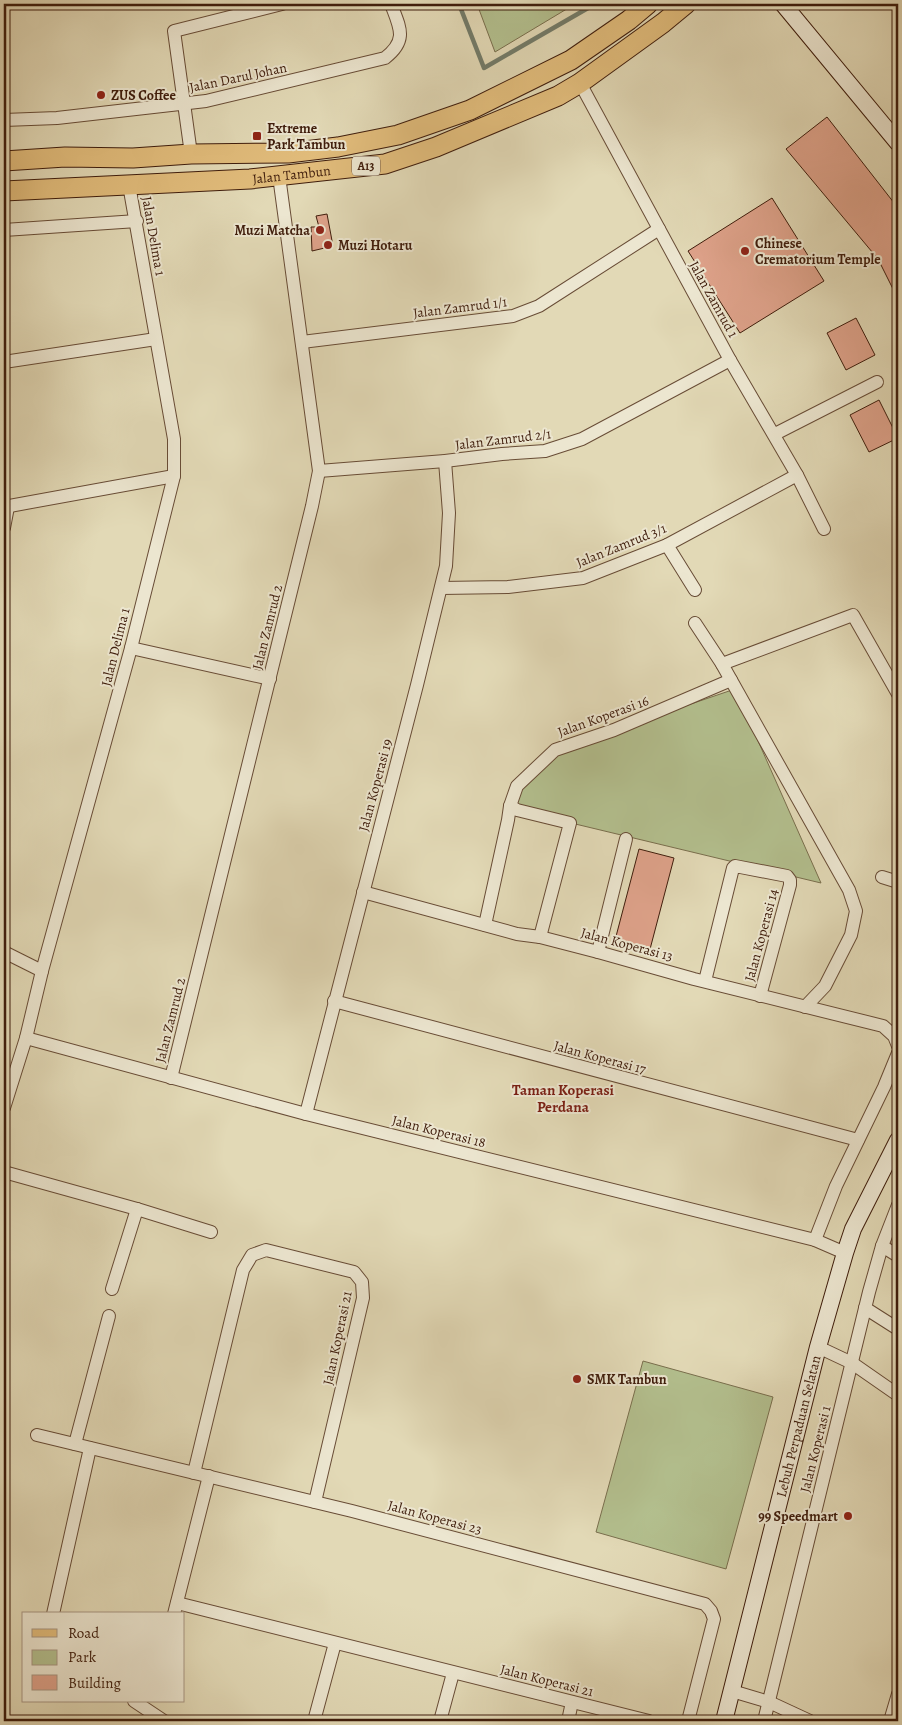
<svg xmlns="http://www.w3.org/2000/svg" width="902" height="1725" font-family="Alegreya,serif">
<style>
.green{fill:#b3bf8e;stroke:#796e4d}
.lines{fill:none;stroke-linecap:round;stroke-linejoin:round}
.stream{stroke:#737c6a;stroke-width:4.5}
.building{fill:#dea28a;stroke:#3f1d0c}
.street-casing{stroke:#684c36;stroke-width:14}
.secondary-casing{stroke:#3f1d0c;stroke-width:18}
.primary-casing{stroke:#3f1d0c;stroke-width:21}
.street{stroke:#ece6d0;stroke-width:12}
.secondary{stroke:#ece6d0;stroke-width:16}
.primary{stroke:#e1bc7b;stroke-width:19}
.poi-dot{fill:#8f2418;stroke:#ece6d0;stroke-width:2}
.labels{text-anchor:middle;stroke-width:4;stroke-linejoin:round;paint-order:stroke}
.shield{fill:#ece6d0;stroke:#735947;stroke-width:1}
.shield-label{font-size:12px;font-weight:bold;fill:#3f1d0c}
.street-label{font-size:14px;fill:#3f1d0c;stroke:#ece6d0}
.poi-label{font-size:14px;font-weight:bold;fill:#3f1d0c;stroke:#ece6d0;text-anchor:start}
.neighbourhood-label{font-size:15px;font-weight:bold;fill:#7a1f14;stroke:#ece6d0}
</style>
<rect width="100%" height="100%" fill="#e2d9b6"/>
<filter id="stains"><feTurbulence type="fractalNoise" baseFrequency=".004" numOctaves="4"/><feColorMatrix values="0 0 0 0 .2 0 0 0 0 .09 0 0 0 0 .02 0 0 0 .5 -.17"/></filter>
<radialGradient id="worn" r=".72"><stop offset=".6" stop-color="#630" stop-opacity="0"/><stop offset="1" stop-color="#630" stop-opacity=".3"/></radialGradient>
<!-- green -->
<g class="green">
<polygon points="477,4 575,4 495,52"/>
<polygon points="735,689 821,883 517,810 515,794 555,750"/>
<polygon points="643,1361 773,1397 726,1569 596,1532"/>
</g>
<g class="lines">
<!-- stream -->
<polyline class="stream" points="459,4 484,68 595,4"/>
</g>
<!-- building -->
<g class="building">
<polygon points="827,117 898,208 898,299 878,259 786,149"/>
<polygon points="772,198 824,281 740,333 688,251"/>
<polygon points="327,214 333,246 312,251 311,227 319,227 316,216"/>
<polygon points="856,318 875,355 846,370 827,333"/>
<polygon points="879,400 898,438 869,452 850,415"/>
<polygon points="639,849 674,858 649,953 614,944"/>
</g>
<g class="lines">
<!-- street casing -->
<g class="street-casing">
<g id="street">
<polyline points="580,83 730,360 797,475 824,529"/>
<path d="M4,120L57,118L206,101L385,58C408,40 400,28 391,4"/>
<polyline points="191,154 174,31 282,4"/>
<polyline points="4,230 137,221"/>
<polyline points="302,342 513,316 539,306 659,229"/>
<polyline points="4,362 156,339"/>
<polyline points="775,434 877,382"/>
<polyline points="319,471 445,461 502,454 545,451 582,439 730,360"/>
<polyline points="4,507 174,476"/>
<polyline points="4,528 8,507"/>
<polyline points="667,545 695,590"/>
<polyline points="441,588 508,587 583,578 667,545 797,475"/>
<polyline points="695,623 722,664 849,890 856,911 851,935 825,986 805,1007"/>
<polyline points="131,648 270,679"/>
<polyline points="722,664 853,615 898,694"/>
<polyline points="510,806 517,810 570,823 540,937"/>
<polyline points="882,877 898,882"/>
<polyline points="363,892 517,934 540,937 598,952 694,979 883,1026 894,1036 898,1046"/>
<polyline points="485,925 508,820 510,806 517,786 555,750 614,730 731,680"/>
<polyline points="4,952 42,971"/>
<polyline points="598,952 626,839"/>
<polyline points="705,981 733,868 735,866 787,876 790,880 790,885 760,996"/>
<polyline points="334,1001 858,1140"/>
<polyline points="26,1038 306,1114 815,1240 845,1253"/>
<polyline points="171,1078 312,506 319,471 279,176"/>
<polyline points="4,1108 26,1038 42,971 131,648 174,476 174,439 129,185"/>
<polyline points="306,1114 417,685 446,566 449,513 445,461"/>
<polyline points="4,1172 137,1209 211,1232"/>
<polyline points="815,1240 836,1186 884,1087 898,1053"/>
<polyline points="882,1246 898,1256"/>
<polyline points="112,1289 137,1209"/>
<polyline points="865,1308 898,1329"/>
<polyline points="818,1347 852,1363 898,1395"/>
<polyline points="37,1435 352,1511 705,1604 711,1611 714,1619 688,1721"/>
<polyline points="75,1444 109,1316"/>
<polyline points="194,1473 243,1270 252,1255 266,1250 354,1272 362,1282 363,1298 315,1502"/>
<polyline points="177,1603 649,1721"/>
<polyline points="53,1614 90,1448"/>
<polyline points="174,1614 209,1476"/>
<polyline points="732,1691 769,1702 810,1721"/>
<polyline points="134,1701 164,1721"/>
<polyline points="314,1721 335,1643"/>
<polyline points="440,1721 453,1673"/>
<polyline points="568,1721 572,1702"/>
<polyline points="764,1721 869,1292 882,1246 898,1205"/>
<polyline points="890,1721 898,1694"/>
</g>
</g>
<!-- secondary casing -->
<g class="secondary-casing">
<g id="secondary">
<polyline points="783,4 898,143"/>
<path id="s1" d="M724,1721L818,1347L845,1253L853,1229L898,1140"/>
</g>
</g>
<!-- primary casing -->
<g class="primary-casing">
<g id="primary">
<polyline points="4,161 65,157 133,158 191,154 288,153 338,147 398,135 470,110 571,60 629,20 648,4"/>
<path id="s2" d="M4,191L250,179L385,164L436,147L558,96L580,83L663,23L686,4"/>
</g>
</g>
<!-- street -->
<use href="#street" class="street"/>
<!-- secondary -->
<use href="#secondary" class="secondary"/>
<!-- primary -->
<use href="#primary" class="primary"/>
</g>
<!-- markers -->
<g class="poi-dot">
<circle cx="101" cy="95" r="5"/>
<rect x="252" y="131" width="10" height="10" rx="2.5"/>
<circle cx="320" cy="230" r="5"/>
<circle cx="328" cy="245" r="5"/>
<circle cx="745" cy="251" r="5"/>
<circle cx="577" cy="1379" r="5"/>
<circle cx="848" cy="1516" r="5"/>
</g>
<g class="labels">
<!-- shield labels -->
<rect class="shield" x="352" y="156.5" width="28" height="19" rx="4"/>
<g class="shield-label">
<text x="366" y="170">A13</text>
</g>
<!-- street labels -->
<g class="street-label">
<text transform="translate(238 77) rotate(-12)" y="5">Jalan Darul Johan</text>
<text dy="5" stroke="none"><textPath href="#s2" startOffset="288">Jalan Tambun</textPath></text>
<text transform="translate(154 236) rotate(80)" y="5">Jalan Delima 1</text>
<text transform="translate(714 299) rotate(61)" y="5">Jalan Zamrud 1</text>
<text transform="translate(460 307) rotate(-7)" y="5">Jalan Zamrud 1/1</text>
<text transform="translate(503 439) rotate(-7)" y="5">Jalan Zamrud 2/1</text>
<text transform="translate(621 545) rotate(-22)" y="5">Jalan Zamrud 3/1</text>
<text transform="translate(267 627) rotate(-76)" y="5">Jalan Zamrud 2</text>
<text transform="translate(115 647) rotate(-76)" y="5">Jalan Delima 1</text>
<text transform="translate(603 716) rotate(-20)" y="5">Jalan Koperasi 16</text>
<text transform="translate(375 785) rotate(-75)" y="5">Jalan Koperasi 19</text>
<text transform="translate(761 935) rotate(-75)" y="5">Jalan Koperasi 14</text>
<text transform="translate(627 944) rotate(15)" y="5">Jalan Koperasi 13</text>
<text transform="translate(170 1020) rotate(-76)" y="5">Jalan Zamrud 2</text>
<text transform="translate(600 1057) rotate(15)" y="5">Jalan Koperasi 17</text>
<text transform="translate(439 1131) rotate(14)" y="5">Jalan Koperasi 18</text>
<text transform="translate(337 1338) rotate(-78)" y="5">Jalan Koperasi 21</text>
<text dy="5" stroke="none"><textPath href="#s1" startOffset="304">Lebuh Perpaduan Selatan</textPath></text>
<text transform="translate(815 1449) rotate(-76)" y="5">Jalan Koperasi 1</text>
<text transform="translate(435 1517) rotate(15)" y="5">Jalan Koperasi 23</text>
<text transform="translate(547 1680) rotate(14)" y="5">Jalan Koperasi 21</text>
</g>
<!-- poi labels -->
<g class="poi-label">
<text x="111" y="100">ZUS Coffee</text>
<text x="267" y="133">Extreme<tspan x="267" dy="16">Park Tambun</tspan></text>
<text x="310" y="235" text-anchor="end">Muzi Matcha</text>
<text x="755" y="248">Chinese<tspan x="755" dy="16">Crematorium Temple</tspan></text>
<text x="338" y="250">Muzi Hotaru</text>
<text x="587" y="1384">SMK Tambun</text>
<text x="838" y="1521" text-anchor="end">99 Speedmart</text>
</g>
<!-- neighbourhood labels -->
<g class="neighbourhood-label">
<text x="563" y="1095">Taman Koperasi<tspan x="563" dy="17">Perdana</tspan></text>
</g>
</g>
<!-- margin -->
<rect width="902" height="1725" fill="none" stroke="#e2d9b6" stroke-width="20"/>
<rect x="5" y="5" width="892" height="1715" fill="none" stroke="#3f1d0c" stroke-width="2.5"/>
<rect x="10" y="10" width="882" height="1705" fill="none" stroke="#3f1d0c"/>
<!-- legend -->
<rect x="22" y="1612" width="162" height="90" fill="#ece6d0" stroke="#a79682"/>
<rect x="32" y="1629" width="25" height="8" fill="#e1bc7b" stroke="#a79682"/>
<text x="68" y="1638" font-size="15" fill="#3f1d0c">Road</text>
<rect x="32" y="1650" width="25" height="15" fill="#b3bf8e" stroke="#a79682"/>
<text x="68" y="1662" font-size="15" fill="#3f1d0c">Park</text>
<rect x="32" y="1675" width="25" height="15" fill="#dea28a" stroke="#a79682"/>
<text x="68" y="1688" font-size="15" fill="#3f1d0c">Building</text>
<rect width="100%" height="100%" filter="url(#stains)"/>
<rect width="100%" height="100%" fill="url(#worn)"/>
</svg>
